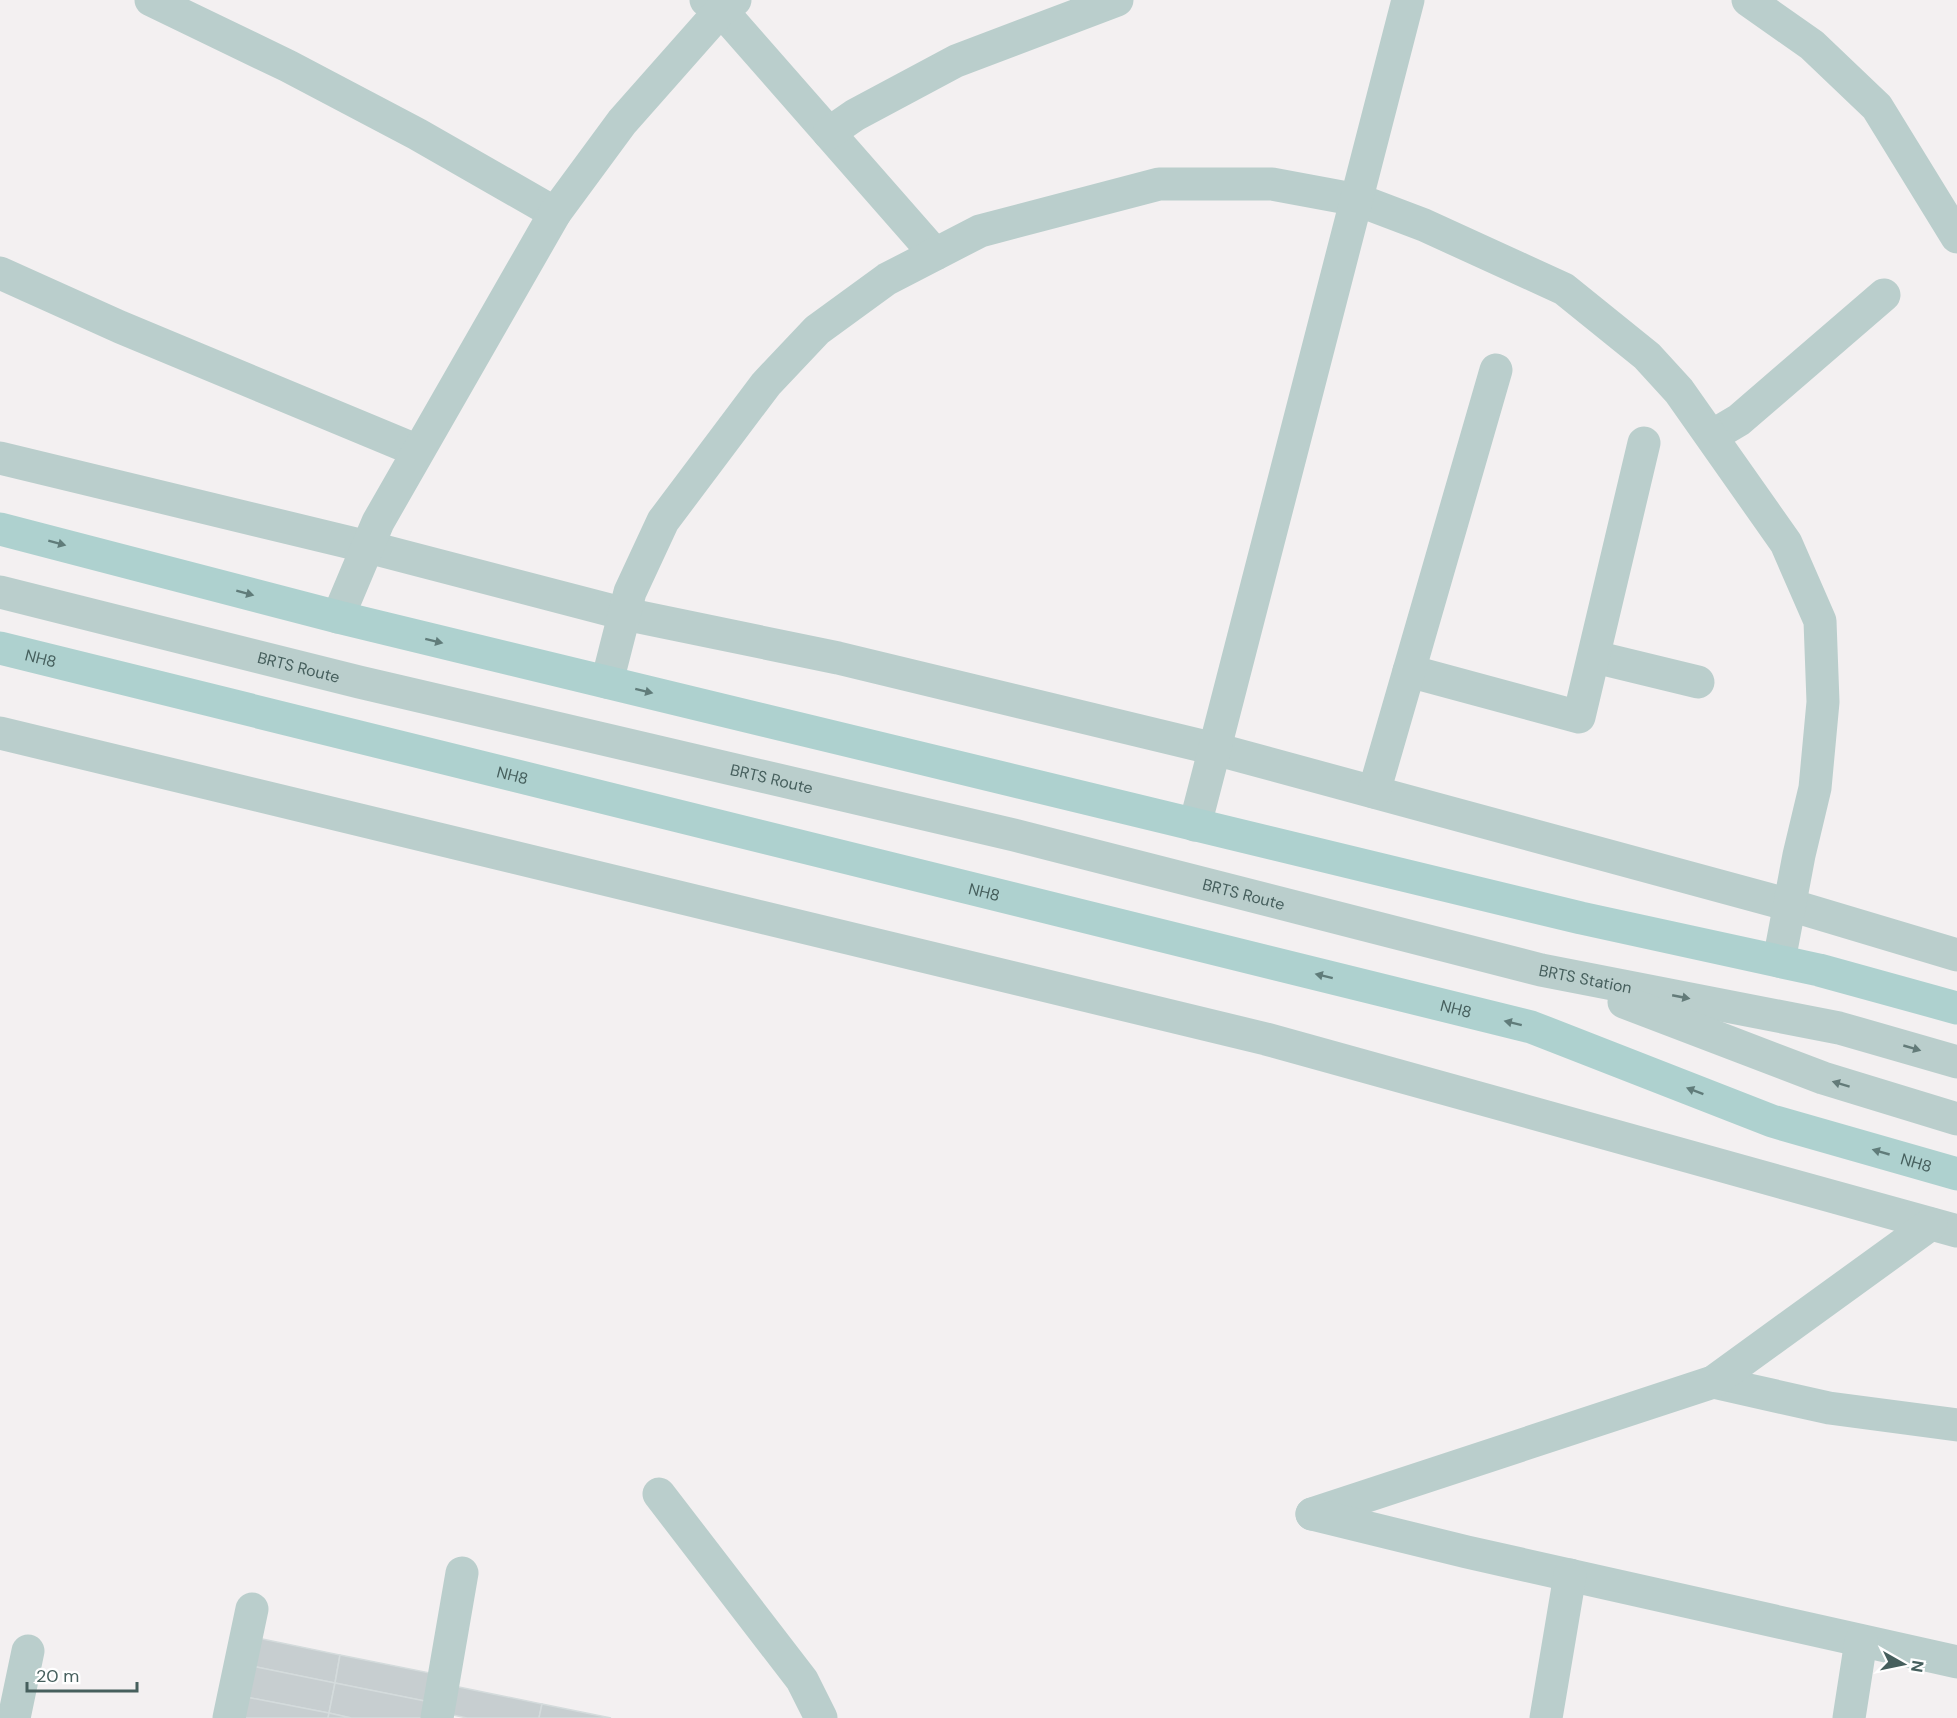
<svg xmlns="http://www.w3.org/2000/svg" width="1957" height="1718" font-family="'DM Sans',sans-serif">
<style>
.building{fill:#c7ced0;stroke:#d4dbdc;stroke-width:1.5}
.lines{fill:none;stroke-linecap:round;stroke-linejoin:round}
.minor{stroke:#bacecc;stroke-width:33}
.major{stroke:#aed1cf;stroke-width:33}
.oneway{fill:#607c7a}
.oneway2{fill:#637b79}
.labels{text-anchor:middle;stroke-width:4.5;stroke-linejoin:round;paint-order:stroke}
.street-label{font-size:16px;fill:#465f5d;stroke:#fff}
</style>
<rect width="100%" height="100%" fill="#f3f0f1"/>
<!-- building -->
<g class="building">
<polygon points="253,1637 340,1655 335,1683 247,1665"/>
<polygon points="340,1655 435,1674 430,1702 335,1683"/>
<polygon points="247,1665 335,1683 329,1713 241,1696"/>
<polygon points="335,1683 430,1702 426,1718 351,1718 329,1713"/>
<polygon points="454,1686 542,1704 539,1718 467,1718 448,1714"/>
<polygon points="241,1696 329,1713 328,1718 236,1718"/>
<polygon points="542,1704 611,1718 539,1718"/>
<polygon points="329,1713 351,1718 328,1718"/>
</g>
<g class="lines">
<!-- minor -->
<g class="minor">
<polyline points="151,0 288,66 417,134 555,213"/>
<polyline points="706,0 721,10 935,254"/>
<polyline points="1748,0 1812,45 1877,107 1957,237"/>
<polyline points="829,133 855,115 956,61 1117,0"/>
<polyline points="0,273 120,327 418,451"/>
<polyline points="1712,436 1739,420 1884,295"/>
<polyline points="0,458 368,547 625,614 838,658 1215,749 1790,905 1957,955"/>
<path id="s1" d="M0,592L359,682L1014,835L1541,970L1839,1028L1957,1062"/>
<polyline points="338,617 378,522 555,213 622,122 721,10 735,0"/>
<polyline points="1595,657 1698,682"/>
<polyline points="1409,671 1579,717 1644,443"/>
<polyline points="607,682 630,592 663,521 766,384 817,330 887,279 980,231 1159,184 1272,184 1358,200 1424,225 1564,289 1647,356 1679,391 1786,543 1820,621 1823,702 1815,788 1799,855 1779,961"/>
<polyline points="0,733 1266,1039 1957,1231"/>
<polyline points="1374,792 1496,370"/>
<polyline points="1195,825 1408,0"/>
<polyline points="1624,1002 1823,1078 1957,1119"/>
<polyline points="1713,1382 1829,1408 1957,1425"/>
<polyline points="659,1494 802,1680 821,1718"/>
<polyline points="1312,1514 1713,1382 1931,1224"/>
<polyline points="1312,1514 1467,1552 1957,1662"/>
<polyline points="14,1718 28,1651"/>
<polyline points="229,1718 252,1609"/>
<polyline points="437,1718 462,1573"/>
<polyline points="1546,1718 1570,1575"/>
<polyline points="1849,1718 1861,1641"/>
</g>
<!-- major -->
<g class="major">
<polyline points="0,529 338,617 1581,918 1819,970 1957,1008"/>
<path id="s2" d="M0,648L1531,1027L1772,1121L1957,1174"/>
</g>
</g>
<!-- one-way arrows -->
<defs><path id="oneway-solid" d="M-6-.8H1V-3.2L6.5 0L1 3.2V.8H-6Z" transform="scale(1.5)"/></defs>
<g class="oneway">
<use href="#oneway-solid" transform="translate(57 543) rotate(15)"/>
<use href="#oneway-solid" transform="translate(245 593) rotate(15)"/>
<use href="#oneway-solid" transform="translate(434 641) rotate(14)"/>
<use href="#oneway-solid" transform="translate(644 691) rotate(14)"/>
<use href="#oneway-solid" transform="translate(1324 976) rotate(-166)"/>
<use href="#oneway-solid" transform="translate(1513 1023) rotate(-166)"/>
<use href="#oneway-solid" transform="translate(1695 1091) rotate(-159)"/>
<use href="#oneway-solid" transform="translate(1881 1152) rotate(-164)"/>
</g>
<g class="oneway2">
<use href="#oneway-solid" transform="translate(1681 997) rotate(11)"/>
<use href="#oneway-solid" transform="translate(1912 1048) rotate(16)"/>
<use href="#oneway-solid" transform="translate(1841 1084) rotate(-163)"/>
</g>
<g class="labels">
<!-- street labels -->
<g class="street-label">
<text dy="6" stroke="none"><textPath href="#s2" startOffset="42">NH8</textPath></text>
<text dy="6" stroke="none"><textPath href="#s1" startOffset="308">BRTS Route</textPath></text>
<text dy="6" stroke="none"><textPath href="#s2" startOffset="528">NH8</textPath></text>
<text dy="6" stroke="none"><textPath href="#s1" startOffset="794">BRTS Route</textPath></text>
<text dy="6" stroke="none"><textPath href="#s2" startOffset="1014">NH8</textPath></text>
<text dy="6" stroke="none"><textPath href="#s1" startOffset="1280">BRTS Route</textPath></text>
<text dy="6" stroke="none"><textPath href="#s1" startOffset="1632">BRTS Station</textPath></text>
<text dy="6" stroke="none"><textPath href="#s2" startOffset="1500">NH8</textPath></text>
<text dy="6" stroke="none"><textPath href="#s2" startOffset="1986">NH8</textPath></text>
</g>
</g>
<!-- north arrow -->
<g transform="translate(1903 1664) rotate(99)" stroke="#ffffff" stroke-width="4.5" paint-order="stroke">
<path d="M0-4.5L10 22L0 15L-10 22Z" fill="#465f5d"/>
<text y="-9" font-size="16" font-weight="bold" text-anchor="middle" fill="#465f5d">N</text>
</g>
<!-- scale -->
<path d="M27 1682v9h110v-9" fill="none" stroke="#465f5d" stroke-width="3"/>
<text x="36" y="1682" font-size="18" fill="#465f5d" stroke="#ffffff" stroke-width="4.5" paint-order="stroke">20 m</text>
</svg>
